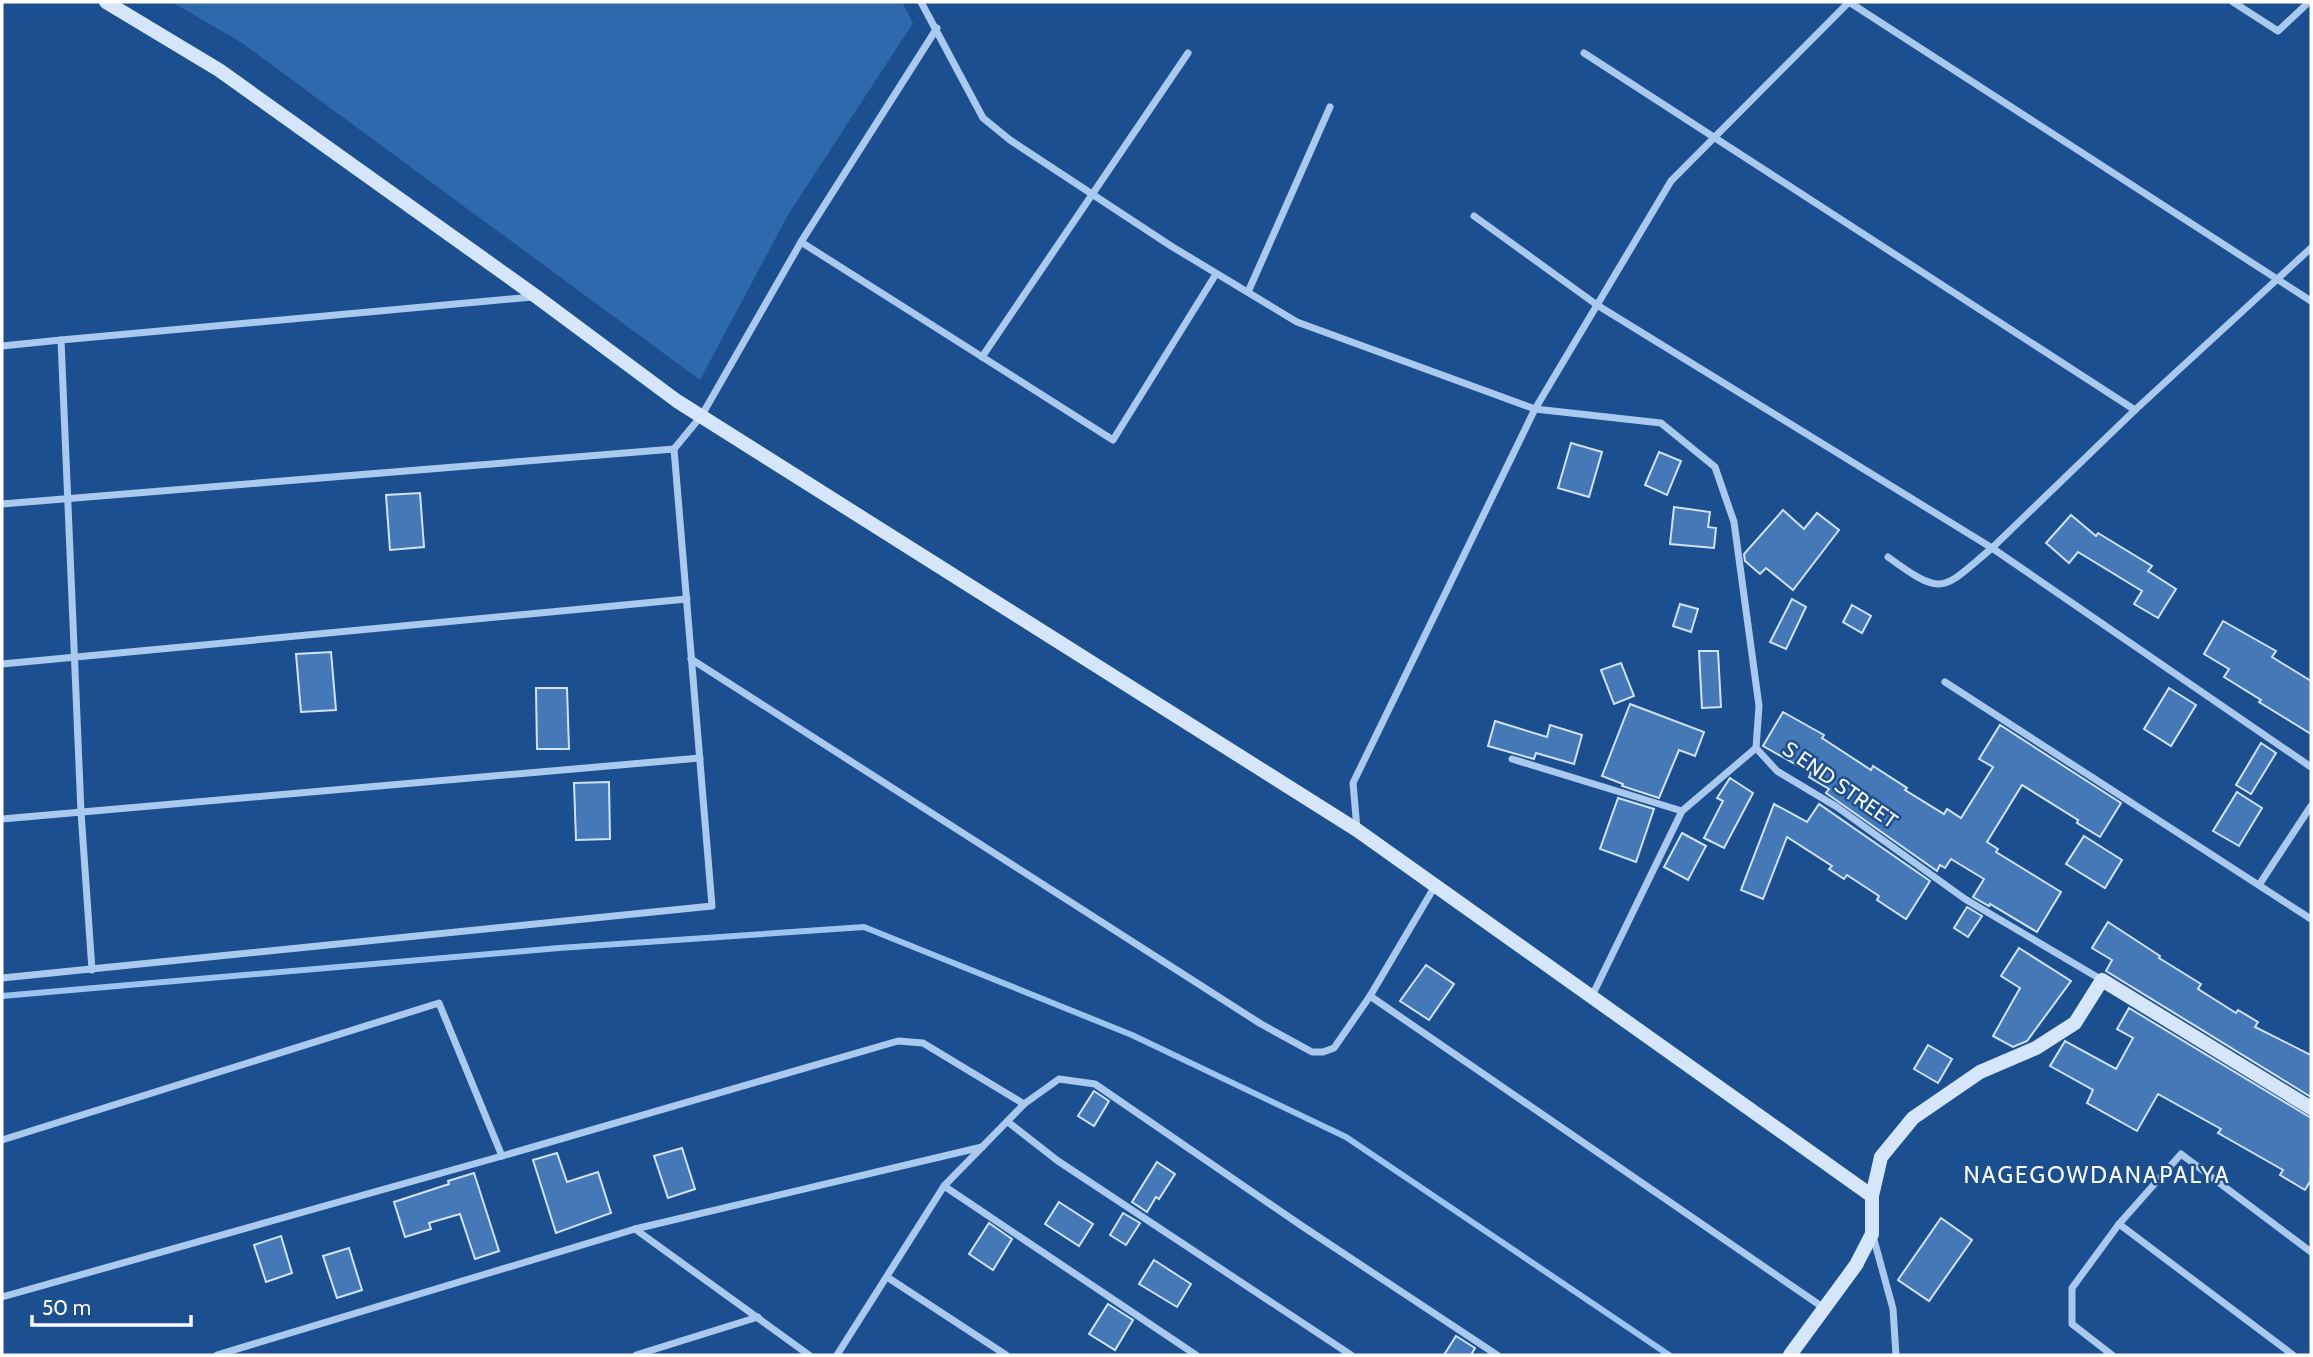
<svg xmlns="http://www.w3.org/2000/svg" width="2313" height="1357" font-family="Cabin,sans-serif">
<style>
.green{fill:#2e69ad}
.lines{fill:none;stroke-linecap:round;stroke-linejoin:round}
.stream{stroke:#9cc4f0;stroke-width:6}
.building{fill:#4478b7;stroke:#cfe3fa;stroke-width:2}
.street{stroke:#a9c9ee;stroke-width:7}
.secondary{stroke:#d6e6fa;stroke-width:14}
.labels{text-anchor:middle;stroke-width:5;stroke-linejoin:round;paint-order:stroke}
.street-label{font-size:21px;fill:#fff;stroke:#1b4f8f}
.neighbourhood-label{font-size:23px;letter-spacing:2px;fill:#fff;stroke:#1b4f8f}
</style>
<rect width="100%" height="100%" fill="#1b4f8f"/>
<!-- green -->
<polygon class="green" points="172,2 902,2 913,23 788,215 700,380 242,43"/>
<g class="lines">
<!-- stream -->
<polyline class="stream" points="2,996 559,948 864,927 1132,1035 1346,1137 1669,1355"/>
</g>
<!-- building -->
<g class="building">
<polygon points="1571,443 1602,452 1589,497 1558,488"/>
<polygon points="1659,452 1681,461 1667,495 1645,485"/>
<polygon points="420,493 424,547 390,550 386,495"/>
<polygon points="1674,507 1710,512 1708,527 1716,528 1714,548 1670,544"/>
<polygon points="1783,510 1804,529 1817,513 1839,530 1793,590 1766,568 1760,574 1745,561 1744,554"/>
<polygon points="2071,515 2096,536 2098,533 2152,566 2148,571 2176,589 2158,618 2134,604 2142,591 2078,552 2069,563 2046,543"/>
<polygon points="1792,599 1806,607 1786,649 1770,642"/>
<polygon points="1680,604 1698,609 1691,632 1673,626"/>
<polygon points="1852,605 1871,616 1862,633 1843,622"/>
<polygon points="2223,621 2276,651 2272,657 2311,681 2311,734 2259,702 2261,700 2224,677 2229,669 2204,654"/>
<polygon points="1699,651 1718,651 1721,707 1702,708"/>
<polygon points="331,652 336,710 301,712 296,654"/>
<polygon points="1621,663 1634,696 1614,704 1601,670"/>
<polygon points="536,688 567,688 569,749 537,749"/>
<polygon points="2169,688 2196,705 2171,746 2144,729"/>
<polygon points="1630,704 1704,732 1695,756 1679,750 1659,798 1622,786 1623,784 1602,776"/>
<polygon points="1783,712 1824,735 1822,738 1871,770 1873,766 1907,788 1905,790 1944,814 1947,809 1961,818 1993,767 1979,759 2000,725 2121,803 2100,837 2077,823 2078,820 2022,785 1987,842 1998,849 1996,852 2061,892 2037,932 1990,904 1989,906 1973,897 1984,879 1951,859 1945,868 1940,865 1937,871 1826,793 1829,789 1809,777 1811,773 1763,746"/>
<polygon points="1495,721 1547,737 1550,725 1582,735 1574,764 1536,753 1534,759 1488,746"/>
<polygon points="2261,743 2276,753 2251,794 2236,785"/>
<polygon points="1730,778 1753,793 1724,848 1704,838 1723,801 1717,798"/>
<polygon points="609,782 610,839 576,840 574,783"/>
<polygon points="2237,792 2262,808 2239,846 2213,831"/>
<polygon points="1618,798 1654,809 1636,862 1600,849"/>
<polygon points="1774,804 1807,822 1819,804 1930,881 1906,919 1877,900 1879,896 1847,875 1844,879 1829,869 1832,866 1787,837 1763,899 1741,890"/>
<polygon points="1682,833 1706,846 1688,880 1664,867"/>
<polygon points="2084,836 2122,860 2105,888 2066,864"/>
<polygon points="1967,907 1982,916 1968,937 1954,928"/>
<polygon points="2108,922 2160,956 2159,958 2201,984 2198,989 2236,1013 2238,1010 2258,1022 2255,1027 2311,1055 2311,1097 2106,971 2112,960 2092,948"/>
<polygon points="2019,948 2071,981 2027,1041 2013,1047 1993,1036 2020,988 2001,976"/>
<polygon points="1426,965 1454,984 1429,1020 1400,1001"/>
<polygon points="2129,1008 2311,1118 2311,1180 2305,1190 2280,1175 2283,1170 2218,1133 2221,1129 2158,1094 2137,1131 2087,1103 2093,1090 2050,1066 2065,1041 2116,1069 2133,1038 2117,1029"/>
<polygon points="1928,1045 1952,1059 1938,1083 1914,1069"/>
<polygon points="1094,1091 1109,1101 1094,1126 1078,1116"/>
<polygon points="682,1148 695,1189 668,1198 654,1156"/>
<polygon points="557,1153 567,1182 598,1172 611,1213 556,1233 533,1160"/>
<polygon points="1157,1162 1175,1174 1159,1199 1156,1197 1147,1212 1132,1202"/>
<polygon points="474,1173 499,1251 475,1259 460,1214 429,1223 431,1229 405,1237 394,1202 449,1184 448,1181"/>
<polygon points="1059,1202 1093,1224 1079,1246 1045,1224"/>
<polygon points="1123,1213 1140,1223 1126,1245 1110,1235"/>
<polygon points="1941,1218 1972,1240 1929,1301 1898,1280"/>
<polygon points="989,1223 1012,1239 993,1270 969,1254"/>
<polygon points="281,1236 292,1273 266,1282 254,1245"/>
<polygon points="349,1248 362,1290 337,1298 323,1256"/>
<polygon points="1154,1260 1191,1284 1177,1307 1139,1284"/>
<polygon points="1108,1304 1133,1320 1115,1350 1089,1334"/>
<polygon points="1456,1336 1475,1348 1471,1355 1444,1355"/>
</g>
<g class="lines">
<!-- street -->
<g class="street">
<polyline points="921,2 983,118 1010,140 1171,246 1297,322 1535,409 1661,423 1715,467 1734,522 1759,706 1756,748 1777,771 1837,807 1965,899 2102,980"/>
<polyline points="1849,2 2311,301"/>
<polyline points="2233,2 2278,31 2309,2"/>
<polyline points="1584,53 2135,410"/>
<polyline points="1474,216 1597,305 1992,548 2135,410 2311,248"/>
<polyline points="801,242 1113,440 1216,274"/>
<polyline points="1248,292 1330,107"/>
<polyline points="2,346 61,340"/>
<polyline points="982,357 1188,53"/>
<polyline points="2,504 674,449"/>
<path d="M1888,557C1944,598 1942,590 1992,548L2311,767"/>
<polyline points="691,659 1261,1024 1312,1052 1323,1052 1334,1048 1370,996 1435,886"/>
<polyline points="2,664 687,599"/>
<polyline points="1945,682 2311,919"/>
<polyline points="1512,759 1682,811"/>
<polyline points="2,819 700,758"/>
<polyline points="1357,829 1353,783 1535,409 1671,181 1849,2"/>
<polyline points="2259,885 2311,806"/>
<polyline points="92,970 81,812 61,340 533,297"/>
<polyline points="2,978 712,906 674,449 702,415 801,242 937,28"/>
<polyline points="1370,996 1824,1308"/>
<polyline points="1592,996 1682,811 1756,748"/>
<polyline points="1008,1122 1058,1161 1351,1355"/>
<polyline points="2,1140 439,1003 502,1156 2,1297"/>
<polyline points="502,1156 898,1041 923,1043 1024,1104"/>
<polyline points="944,1186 1196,1355"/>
<polyline points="2119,1224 2181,1154 2311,1252"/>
<polyline points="635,1229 809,1355"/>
<polyline points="1873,1236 1893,1309 1896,1355"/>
<polyline points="887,1277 1006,1355"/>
<polyline points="217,1355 635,1229 982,1147"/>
<polyline points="636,1355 758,1317"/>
<polyline points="837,1355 944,1186 1024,1104 1059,1079 1095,1084 1302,1226 1497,1355"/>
<polyline points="2112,1355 2072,1324 2072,1288 2119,1224 2293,1355"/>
</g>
<!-- secondary -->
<g class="secondary">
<polyline points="106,2 219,70 537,297 677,401 1357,830 1872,1196"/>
<polyline points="1790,1355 1856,1265 1872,1234 1872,1196 1881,1157 1913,1118 1980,1072 2036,1048 2075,1023 2102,980 2311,1108"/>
</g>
</g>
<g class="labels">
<!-- street labels -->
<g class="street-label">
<text transform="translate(1840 785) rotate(35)" y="7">S END STREET</text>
</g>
<!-- neighbourhood labels -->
<g class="neighbourhood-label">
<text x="2097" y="1183">NAGEGOWDANAPALYA</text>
</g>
</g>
<!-- border -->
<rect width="2313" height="1357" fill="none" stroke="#ffffff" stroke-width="7"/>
<!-- scale -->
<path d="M32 1315v10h159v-10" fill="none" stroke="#ffffff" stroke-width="3.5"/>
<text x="42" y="1315" font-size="21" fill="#ffffff" stroke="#1b4f8f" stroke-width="5" paint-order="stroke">50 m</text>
</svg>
